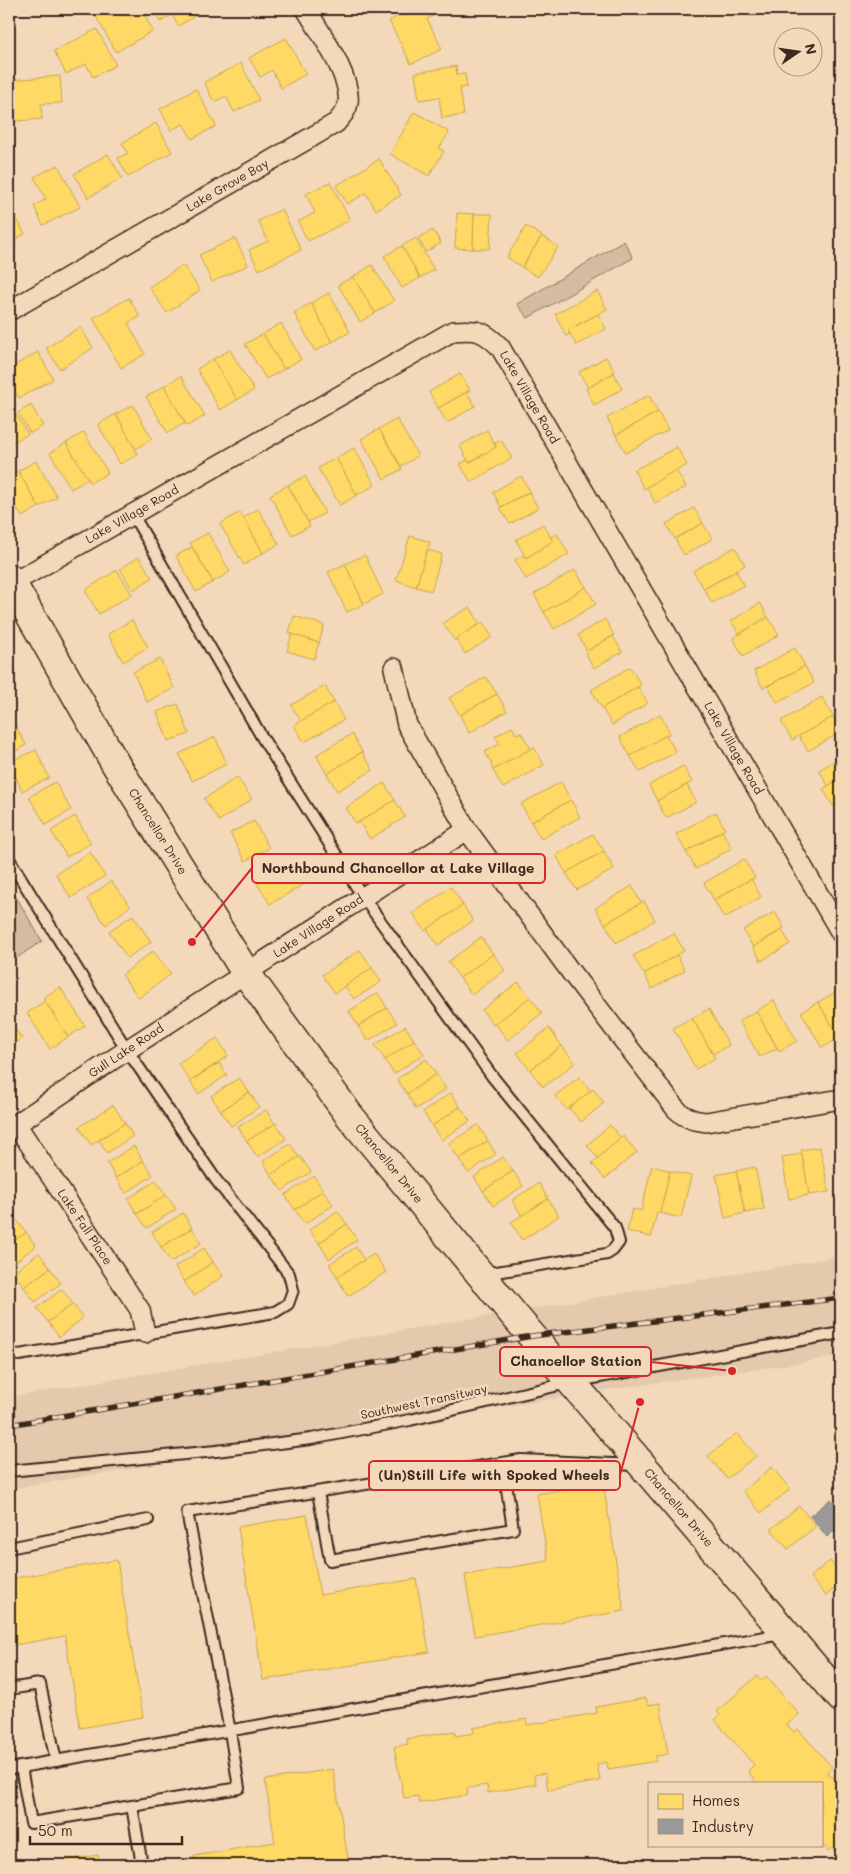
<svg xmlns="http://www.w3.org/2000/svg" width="850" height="1874" font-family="Mali,sans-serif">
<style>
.built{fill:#e4c9ad}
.green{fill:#d5bca1;stroke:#887360}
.homes{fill:#ffd966;stroke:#c4a450}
.industry{fill:#999;stroke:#7d7874}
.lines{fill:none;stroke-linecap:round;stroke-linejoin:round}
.lane-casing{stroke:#3b2a1e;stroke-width:14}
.street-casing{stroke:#3b2a1e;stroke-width:22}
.secondary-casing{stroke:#3b2a1e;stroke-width:31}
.lane{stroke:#f3d8ba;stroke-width:10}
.street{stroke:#f3d8ba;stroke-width:19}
.secondary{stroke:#f3d8ba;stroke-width:28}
.rail-casing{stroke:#3b2a1e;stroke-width:5.5}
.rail{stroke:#f3d8ba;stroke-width:4;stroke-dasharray:11;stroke-linecap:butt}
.labels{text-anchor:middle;stroke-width:5;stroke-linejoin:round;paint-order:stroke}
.street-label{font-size:12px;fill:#3b2a1e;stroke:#f3d8ba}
.leader{fill:none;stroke:#d62828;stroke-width:2}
.callout-dot{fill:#d62828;stroke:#f3d8ba;stroke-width:2}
.callout{fill:#f3d8ba;stroke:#d62828;stroke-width:2}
.callout-label{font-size:14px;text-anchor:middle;font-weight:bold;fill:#3b2a1e}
</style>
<rect width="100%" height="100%" fill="#f3d8ba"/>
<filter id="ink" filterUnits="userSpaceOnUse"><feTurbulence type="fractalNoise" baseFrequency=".02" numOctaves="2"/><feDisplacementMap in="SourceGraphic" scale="10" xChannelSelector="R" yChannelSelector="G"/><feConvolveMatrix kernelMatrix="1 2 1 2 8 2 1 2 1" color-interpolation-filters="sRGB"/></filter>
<g filter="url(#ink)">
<!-- built -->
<polygon class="built" points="841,1256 841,1355 800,1363 611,1389 9,1489 9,1397"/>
<!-- green -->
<g class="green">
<polygon points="624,241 633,258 528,318 517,304"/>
<polygon points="9,885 42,941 9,963"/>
</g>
<!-- homes -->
<g class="homes">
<polygon points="101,9 141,9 153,31 116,52 94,13"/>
<polygon points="154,9 190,9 194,17 178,26 172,15 160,22"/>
<polygon points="369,9 393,9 373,18"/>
<polygon points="413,9 429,9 433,16 427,19 442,49 411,64 389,21"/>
<polygon points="97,29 116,65 93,77 86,64 66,74 54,51"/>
<polygon points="286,38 306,74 281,88 272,70 260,77 249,58"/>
<polygon points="241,63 259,100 234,112 226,96 214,102 204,82"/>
<polygon points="456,66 457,75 465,74 467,87 460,88 464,115 442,118 439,97 419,100 415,73"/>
<polygon points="60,76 62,103 41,104 42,119 16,121 12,80"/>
<polygon points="196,89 216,126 192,139 183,124 171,130 160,109"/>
<polygon points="414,112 449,132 439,149 444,151 429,176 390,154"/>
<polygon points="156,123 172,152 128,177 118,158 128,153 122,143"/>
<polygon points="108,154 122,178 88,198 74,174"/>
<polygon points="379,159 401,195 376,210 366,193 347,204 336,186"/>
<polygon points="58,165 80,207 43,225 34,206 46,199 34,177"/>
<polygon points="330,182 350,220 308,241 298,222 315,213 306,194"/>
<polygon points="12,209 25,234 14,240 16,244 9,248 9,211"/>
<polygon points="282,209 301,250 259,270 249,250 268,241 258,221"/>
<polygon points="457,213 474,214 473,249 455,248"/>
<polygon points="474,214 492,214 490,249 473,249"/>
<polygon points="526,226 542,236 522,267 507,257"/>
<polygon points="433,230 441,243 426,252 418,238"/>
<polygon points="542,236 558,247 538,277 522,267"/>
<polygon points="235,238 248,265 212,282 199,255"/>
<polygon points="416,238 434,270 420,278 402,246"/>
<polygon points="402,246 420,278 402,288 384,256"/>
<polygon points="183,265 200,290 167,313 149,287"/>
<polygon points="372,265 394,301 375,313 353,277"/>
<polygon points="353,277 375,313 360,322 338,285"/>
<polygon points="597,291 607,309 568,330 570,334 566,336 555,314"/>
<polygon points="329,293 350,332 332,342 311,303"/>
<polygon points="129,298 140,317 128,323 145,354 121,368 93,318"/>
<polygon points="311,303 332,342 315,351 294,313"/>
<polygon points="598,314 606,329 576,345 568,330"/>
<polygon points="281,323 301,359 284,369 263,334"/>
<polygon points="80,327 93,348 60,369 46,348"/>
<polygon points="263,334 284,369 266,379 245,344"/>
<polygon points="230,350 254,390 237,400 213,359"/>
<polygon points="38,352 53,379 19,398 9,381 9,369"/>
<polygon points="606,357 615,372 588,388 579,372"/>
<polygon points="213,359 237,400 220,410 197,369"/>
<polygon points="614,373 622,389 594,405 586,389"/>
<polygon points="460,374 470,390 438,408 429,392"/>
<polygon points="181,376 205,416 187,426 164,386"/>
<polygon points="164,386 185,423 168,433 146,397"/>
<polygon points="467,392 475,406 447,423 438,408"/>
<polygon points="649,395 658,412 616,435 607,418"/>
<polygon points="31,405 43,426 30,433 18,413"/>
<polygon points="133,405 152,439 135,449 116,414"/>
<polygon points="658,412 668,430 626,453 616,435"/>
<polygon points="116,414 138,454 120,464 98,424"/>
<polygon points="16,415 28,434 10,444 9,442 9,419"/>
<polygon points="397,419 418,456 401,466 379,429"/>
<polygon points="379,429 402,469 384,479 361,439"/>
<polygon points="487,430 496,447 469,463 460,446"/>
<polygon points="84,432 108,473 90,483 66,443"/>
<polygon points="501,440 512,458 471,482 460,464 468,460 469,463 496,447 495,443"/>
<polygon points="66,443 88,479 71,489 50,453"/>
<polygon points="677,447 687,465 644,489 634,470"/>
<polygon points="354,448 375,485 357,495 336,458"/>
<polygon points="336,458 357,495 340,505 318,468"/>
<polygon points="36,461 57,497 39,507 18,471"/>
<polygon points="676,470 686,487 655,503 647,487"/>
<polygon points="18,471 39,507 22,517 9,495 9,477"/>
<polygon points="305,476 325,513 308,522 288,485"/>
<polygon points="521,476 530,491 501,507 493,492"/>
<polygon points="288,485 310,526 292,535 270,495"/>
<polygon points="529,492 538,508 510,524 500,508"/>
<polygon points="694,508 703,523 675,539 666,524"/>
<polygon points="258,509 279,544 263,553 243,518"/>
<polygon points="240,512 263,553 244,565 220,524"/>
<polygon points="703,523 712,539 684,555 675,539"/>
<polygon points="543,524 553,541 526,558 516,540"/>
<polygon points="208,533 230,572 213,582 190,543"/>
<polygon points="557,534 569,554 526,579 515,560 524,555 526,558 553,541 551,537"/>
<polygon points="410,536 430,542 416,587 396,580"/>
<polygon points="192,547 213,582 196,592 176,556"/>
<polygon points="735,547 745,565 704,589 693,571"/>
<polygon points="427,550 442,554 431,591 416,587"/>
<polygon points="365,555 383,594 364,604 345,564"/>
<polygon points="139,557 152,578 133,590 120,569"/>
<polygon points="345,564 364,604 347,612 328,572"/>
<polygon points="117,570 132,594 99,614 85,590"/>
<polygon points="575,570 586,587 544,612 534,594"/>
<polygon points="736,571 744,585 712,603 704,589"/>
<polygon points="586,587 596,604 554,629 544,612"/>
<polygon points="760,603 768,617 739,634 731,621"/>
<polygon points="470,607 480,624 454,640 443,623"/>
<polygon points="294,616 324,625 319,643 289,633"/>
<polygon points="768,617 779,635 743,656 733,638"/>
<polygon points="605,619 614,635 587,651 578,635"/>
<polygon points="132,620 148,647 123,662 108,634"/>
<polygon points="483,622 492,637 465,654 456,639"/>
<polygon points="292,634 319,643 314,659 287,651"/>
<polygon points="613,636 622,652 594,668 585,652"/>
<polygon points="795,648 805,666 763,688 754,671"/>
<polygon points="160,659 174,688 147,702 133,672"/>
<polygon points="805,666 814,683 777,702 768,686"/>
<polygon points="630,667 641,685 602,708 591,690"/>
<polygon points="486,677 497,694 460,715 449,698"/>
<polygon points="325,686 334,702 301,721 291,705"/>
<polygon points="638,687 648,703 612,725 602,708"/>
<polygon points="497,694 507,711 469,733 460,715"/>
<polygon points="822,697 833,717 792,740 781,721"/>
<polygon points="334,702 344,720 304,742 294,725"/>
<polygon points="178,704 189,734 168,741 157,712"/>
<polygon points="660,714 670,733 630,756 620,737"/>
<polygon points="833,717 841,732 808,751 799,736"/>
<polygon points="13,721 26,745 9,755 9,723"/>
<polygon points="512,727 516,734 521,732 531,749 493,770 491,765 492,764 485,752 500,744 495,736"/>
<polygon points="352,734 362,752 327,774 316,755"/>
<polygon points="666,735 676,752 640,772 630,756"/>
<polygon points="215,737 227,764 192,781 179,754"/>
<polygon points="534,747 544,765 503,788 493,770"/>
<polygon points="36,750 49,778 22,791 9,762"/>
<polygon points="362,752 373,770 337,791 327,774"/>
<polygon points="841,757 841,778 828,786 819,770"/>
<polygon points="683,766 692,782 657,801 649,785"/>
<polygon points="237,777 252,799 219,821 204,799"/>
<polygon points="841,778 841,801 833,806 823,789"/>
<polygon points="55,782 71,810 46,825 29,797"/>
<polygon points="561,782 571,800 531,822 521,804"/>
<polygon points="384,783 395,800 356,824 346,808"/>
<polygon points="687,785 696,802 666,818 657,801"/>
<polygon points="395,800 405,817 370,839 359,822"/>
<polygon points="571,800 580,817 541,839 531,822"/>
<polygon points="716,812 725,829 686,852 676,834"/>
<polygon points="75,816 91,843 67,857 51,831"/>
<polygon points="254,821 269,848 245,861 230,833"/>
<polygon points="722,831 732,848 696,869 686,852"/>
<polygon points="593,834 604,851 566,873 556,855"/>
<polygon points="604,851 614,869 577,890 566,873"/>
<polygon points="90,852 105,876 71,898 56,874"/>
<polygon points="289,859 304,884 270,904 255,880"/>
<polygon points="744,859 755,878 751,879 714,900 704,883"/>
<polygon points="751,879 761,897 724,918 714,900"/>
<polygon points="111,881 130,906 106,925 87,899"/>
<polygon points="632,886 641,903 605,924 595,908"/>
<polygon points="451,887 463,905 425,931 413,913"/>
<polygon points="644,901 655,920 616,943 605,924"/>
<polygon points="463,905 473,921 438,945 427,929"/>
<polygon points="775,912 784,928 753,947 743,930"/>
<polygon points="133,915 151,942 127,958 109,931"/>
<polygon points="782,930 790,944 761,961 753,947"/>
<polygon points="674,933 684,951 644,974 633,956"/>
<polygon points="481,937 493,954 460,978 448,962"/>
<polygon points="360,950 372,968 335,993 322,975"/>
<polygon points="153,951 171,974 139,998 122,975"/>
<polygon points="493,954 505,970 472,995 460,978"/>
<polygon points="677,955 685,970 652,989 644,974"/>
<polygon points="372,968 381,982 354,999 345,986"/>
<polygon points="518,982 530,997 494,1025 482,1010"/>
<polygon points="60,987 85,1026 68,1037 43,998"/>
<polygon points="836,992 841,1001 841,1041 818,1002"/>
<polygon points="378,993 387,1008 358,1026 349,1011"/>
<polygon points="530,997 542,1013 508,1040 495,1024"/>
<polygon points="774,1000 797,1041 779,1051 756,1011"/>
<polygon points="45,1001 68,1037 50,1049 27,1013"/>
<polygon points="818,1002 839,1038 822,1048 801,1012"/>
<polygon points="387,1008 397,1023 368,1041 358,1026"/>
<polygon points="709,1009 729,1045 713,1054 692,1018"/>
<polygon points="756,1011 777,1048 760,1057 739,1021"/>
<polygon points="692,1018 715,1058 696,1069 673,1028"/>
<polygon points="9,1020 22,1039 9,1048"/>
<polygon points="405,1026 414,1040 385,1060 375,1045"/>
<polygon points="549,1028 562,1046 530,1070 517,1053"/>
<polygon points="217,1038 228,1056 190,1081 178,1063"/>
<polygon points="414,1040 424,1054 394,1074 385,1060"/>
<polygon points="562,1046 575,1063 543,1087 530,1070"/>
<polygon points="426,1059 436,1074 407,1094 397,1079"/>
<polygon points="219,1063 227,1075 198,1094 190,1081"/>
<polygon points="436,1074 446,1089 416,1109 407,1094"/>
<polygon points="579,1077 591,1091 567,1110 555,1096"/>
<polygon points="239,1078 249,1092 221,1111 211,1096"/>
<polygon points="593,1089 604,1103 581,1122 569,1108"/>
<polygon points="249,1092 259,1107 231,1126 221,1111"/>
<polygon points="451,1093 460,1107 432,1126 423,1112"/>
<polygon points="113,1105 125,1123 91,1145 79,1127"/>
<polygon points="460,1107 470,1121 441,1140 432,1126"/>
<polygon points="266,1110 275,1124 247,1141 238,1127"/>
<polygon points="125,1123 133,1136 107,1153 99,1140"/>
<polygon points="276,1123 286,1139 257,1157 247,1141"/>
<polygon points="478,1125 488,1141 459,1159 449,1143"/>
<polygon points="610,1125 621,1138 598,1158 587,1145"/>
<polygon points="623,1136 637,1152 605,1179 592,1163"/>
<polygon points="488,1141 496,1154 468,1173 459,1159"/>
<polygon points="290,1144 299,1157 271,1175 263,1161"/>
<polygon points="134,1146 143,1161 116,1178 107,1163"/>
<polygon points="820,1147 829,1192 809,1195 801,1150"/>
<polygon points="802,1154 809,1195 789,1199 782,1157"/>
<polygon points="300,1156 311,1172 282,1191 271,1175"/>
<polygon points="503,1157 513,1171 483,1191 474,1177"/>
<polygon points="143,1161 153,1175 126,1193 116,1178"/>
<polygon points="652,1166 670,1171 660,1213 657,1212 651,1237 627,1231 632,1209 641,1211"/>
<polygon points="755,1167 764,1209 745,1213 736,1171"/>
<polygon points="513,1171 523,1186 493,1206 483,1191"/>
<polygon points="670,1171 691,1176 681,1218 660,1213"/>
<polygon points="736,1171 745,1213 725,1218 716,1175"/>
<polygon points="314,1176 323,1190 295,1210 285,1195"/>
<polygon points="156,1180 166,1195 137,1214 128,1199"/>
<polygon points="539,1183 548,1199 522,1216 512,1200"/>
<polygon points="323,1190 333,1205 305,1224 295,1210"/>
<polygon points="166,1195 176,1209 147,1228 137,1214"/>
<polygon points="548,1199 559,1216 522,1240 511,1222"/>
<polygon points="337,1211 347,1224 319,1243 309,1230"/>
<polygon points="183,1213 192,1228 161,1247 152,1232"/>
<polygon points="15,1218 26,1232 9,1245 9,1223"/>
<polygon points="347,1224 357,1240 329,1259 319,1243"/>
<polygon points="192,1228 201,1243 171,1262 161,1247"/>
<polygon points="26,1232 36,1246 11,1265 9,1262 9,1245"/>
<polygon points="356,1247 364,1260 337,1277 329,1264"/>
<polygon points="204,1248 213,1262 184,1282 175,1267"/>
<polygon points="39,1253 50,1268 24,1287 13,1272"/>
<polygon points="374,1254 386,1272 348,1296 337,1277"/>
<polygon points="213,1262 223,1276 194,1296 184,1282"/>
<polygon points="50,1268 61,1283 35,1302 24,1287"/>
<polygon points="62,1289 73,1304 48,1322 37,1308"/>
<polygon points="73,1304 83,1318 59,1337 48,1322"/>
<polygon points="737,1433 756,1456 727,1479 708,1456"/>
<polygon points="772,1467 790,1489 761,1513 743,1491"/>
<polygon points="603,1483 624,1611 475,1636 465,1575 548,1561 537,1494"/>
<polygon points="799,1506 816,1526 788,1549 771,1529"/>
<polygon points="307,1515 320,1595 416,1579 429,1652 263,1680 238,1527"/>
<polygon points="117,1560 143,1717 80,1728 65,1636 9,1646 9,1579"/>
<polygon points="830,1561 841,1575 841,1583 826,1596 810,1577"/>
<polygon points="757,1676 761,1681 766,1676 799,1714 787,1725 794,1732 798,1729 832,1767 827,1772 832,1778 839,1771 841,1773 841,1845 834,1851 832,1848 828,1851 821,1843 821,1783 757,1783 748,1771 754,1765 715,1720 720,1715 717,1711"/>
<polygon points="646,1698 648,1705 660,1703 668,1754 656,1756 657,1761 608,1769 607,1762 597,1764 600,1781 548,1790 545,1773 534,1775 536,1784 488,1793 487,1785 467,1788 468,1795 419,1803 418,1796 404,1798 394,1747 408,1744 407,1739 455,1731 456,1736 474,1733 473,1728 526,1719 527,1725 597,1713 596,1707"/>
<polygon points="333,1769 349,1865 195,1865 194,1856 275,1842 265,1780"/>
<polygon points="9,1826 15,1865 9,1865"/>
<polygon points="98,1855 100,1865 39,1865"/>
</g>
<!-- industry -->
<polygon class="industry" points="831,1499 841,1512 841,1525 827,1537 810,1516"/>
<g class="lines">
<!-- lane casing -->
<g class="lane-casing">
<g id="lane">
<polyline points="133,515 263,739 363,897 492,1076 615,1228 619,1242 613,1250 607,1254 484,1274"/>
<polyline points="9,859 127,1050 216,1180 289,1274 293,1290 288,1304 275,1312 19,1355 9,1353"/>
<polyline points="9,1471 216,1451 311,1439 410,1420 572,1382 841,1333"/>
<polyline points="318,1492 330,1560 513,1529 503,1463"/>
<polyline points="9,1548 148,1520"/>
<polyline points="9,1689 40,1684 56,1761"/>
<polyline points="21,1767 31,1823 239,1788 230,1731 187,1512 521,1460 637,1465"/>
<polyline points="9,1769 782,1634"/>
<polyline points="132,1806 142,1865"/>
</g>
</g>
<!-- street casing -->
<g class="street-casing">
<g id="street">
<path id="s1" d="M9,311L336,123C341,117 347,111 348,103C352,77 319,31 306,9"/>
<path id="s2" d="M9,585L453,331C477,329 483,330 500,347L841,933"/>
<polyline points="394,668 407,725 467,830"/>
<path id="s3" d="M16,1124L140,1310L145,1333"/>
<path id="s4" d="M9,1129L127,1050L467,830L570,971L676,1109L683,1115L694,1120L706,1122L841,1099"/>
</g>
</g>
<!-- secondary casing -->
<g class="secondary-casing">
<g id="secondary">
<path id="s5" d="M9,578L115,763L246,973L349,1115L514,1315L841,1698"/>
</g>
</g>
<!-- lane -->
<use href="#lane" class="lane"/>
<!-- street -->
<use href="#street" class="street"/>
<!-- secondary -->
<use href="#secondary" class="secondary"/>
<!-- rail casing -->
<g class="rail-casing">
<polyline id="rail" points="9,1425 532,1336 841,1298"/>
</g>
<!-- rail -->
<use href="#rail" class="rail"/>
</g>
</g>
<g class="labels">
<!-- street labels -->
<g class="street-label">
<text dy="4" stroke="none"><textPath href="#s1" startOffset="252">Lake Grove Bay</textPath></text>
<text dy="4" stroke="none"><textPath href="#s2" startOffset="622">Lake Village Road</textPath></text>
<text dy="4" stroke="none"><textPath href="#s2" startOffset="142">Lake Village Road</textPath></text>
<text dy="4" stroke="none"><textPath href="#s2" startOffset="1028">Lake Village Road</textPath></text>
<text dy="4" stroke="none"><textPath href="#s5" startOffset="294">Chancellor Drive</textPath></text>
<text dy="4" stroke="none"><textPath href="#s4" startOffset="370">Lake Village Road</textPath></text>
<text dy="4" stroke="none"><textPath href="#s4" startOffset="141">Gull Lake Road</textPath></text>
<text dy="4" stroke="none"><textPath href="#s5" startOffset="699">Chancellor Drive</textPath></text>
<text dy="4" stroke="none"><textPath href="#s3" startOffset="124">Lake Fall Place</textPath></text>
<text transform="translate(424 1402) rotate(-12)" y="4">Southwest Transitway</text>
<text dy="4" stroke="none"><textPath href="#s5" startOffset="1149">Chancellor Drive</textPath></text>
</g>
</g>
<!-- callouts -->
<path class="leader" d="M192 942L252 868M732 1371L651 1362M640 1402L620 1475"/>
<g class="callout-dot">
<circle cx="192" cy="942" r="5"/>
<circle cx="732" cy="1371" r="5"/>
<circle cx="640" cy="1402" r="5"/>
</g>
<g class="callout">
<rect x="252" y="854" width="293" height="29" rx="5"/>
<rect x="500" y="1347" width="151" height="29" rx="5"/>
<rect x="369" y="1461" width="251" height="29" rx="5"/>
</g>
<g class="callout-label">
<text x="398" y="873">Northbound Chancellor at Lake Village</text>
<text x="576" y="1366">Chancellor Station</text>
<text x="494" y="1480">(Un)Still Life with Spoked Wheels</text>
</g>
<!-- margin -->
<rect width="850" height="1874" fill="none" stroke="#f3d8ba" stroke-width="30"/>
<rect x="15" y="15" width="820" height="1844" fill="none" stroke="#3b2a1e" stroke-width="2" filter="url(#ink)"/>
<!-- legend -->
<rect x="648" y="1782" width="175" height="65" fill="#f3d8ba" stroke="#a9927c"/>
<rect x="658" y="1794" width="25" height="15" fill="#ffd966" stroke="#a9927c"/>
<text x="692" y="1806" font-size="15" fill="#3b2a1e">Homes</text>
<rect x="658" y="1819" width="25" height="15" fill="#999999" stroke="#a9927c"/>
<text x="692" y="1832" font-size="15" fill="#3b2a1e">Industry</text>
<!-- north arrow -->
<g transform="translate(798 52) rotate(77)"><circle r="24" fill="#f3d8ba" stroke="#a9927c"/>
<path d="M0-4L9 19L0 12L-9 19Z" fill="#3b2a1e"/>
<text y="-8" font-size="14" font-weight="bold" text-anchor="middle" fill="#3b2a1e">N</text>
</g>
<!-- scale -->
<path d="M30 1836v8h152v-8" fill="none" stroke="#3b2a1e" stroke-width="2.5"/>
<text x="38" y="1836" font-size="15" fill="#3b2a1e" stroke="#f3d8ba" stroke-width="4" paint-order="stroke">50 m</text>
</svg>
